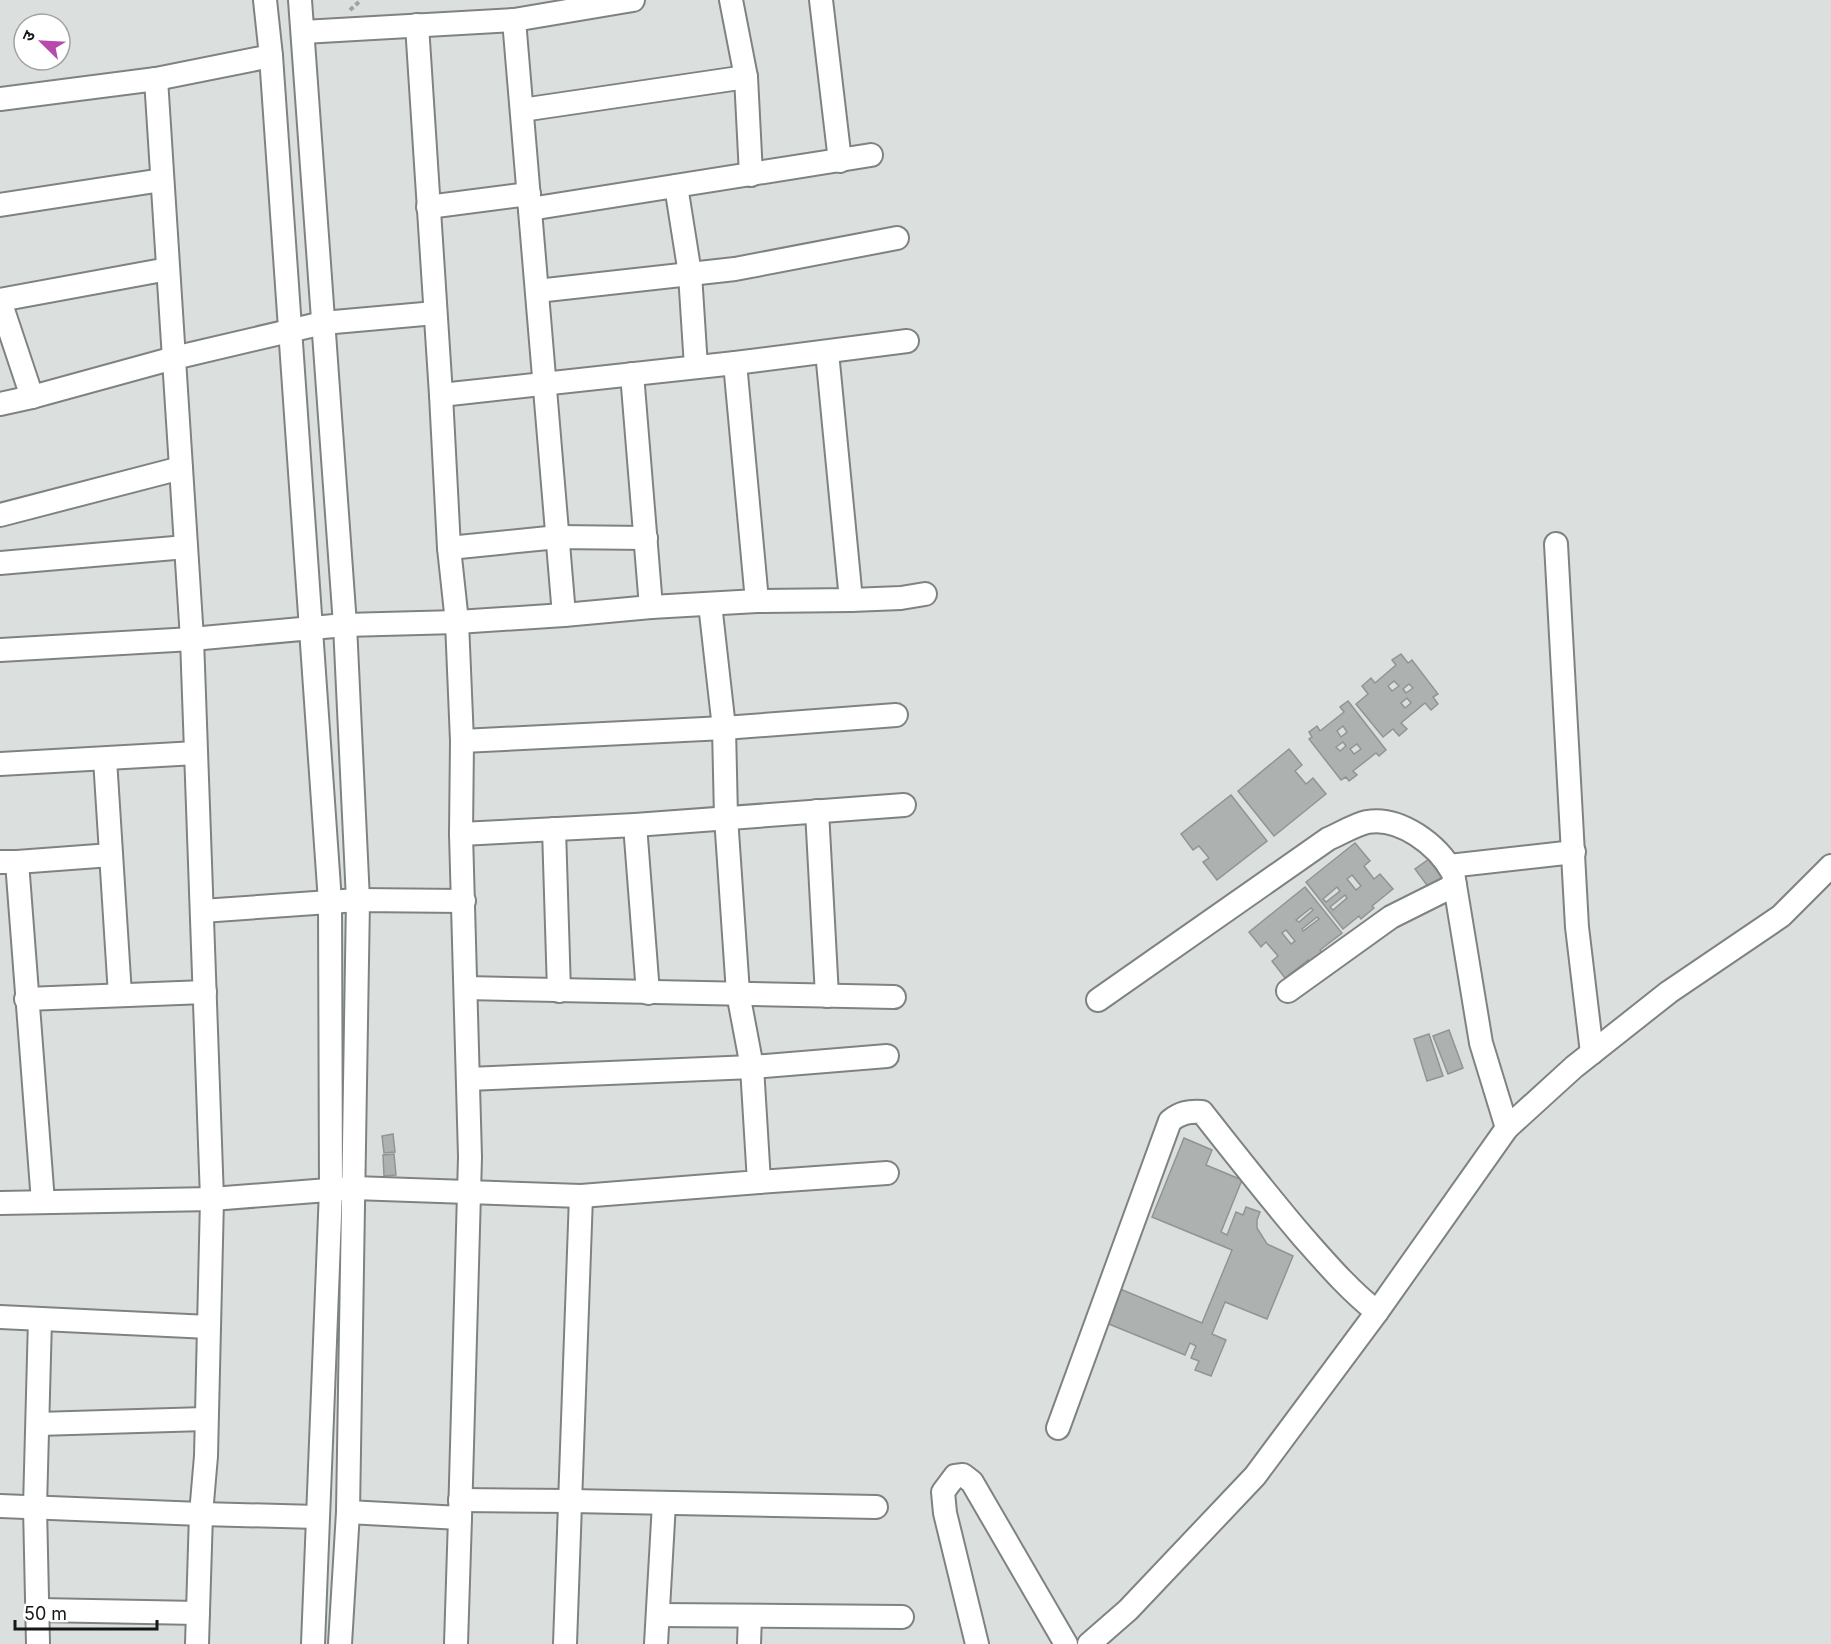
<svg xmlns="http://www.w3.org/2000/svg" width="1831" height="1644" font-family="Inter,'Noto Sans Devanagari',sans-serif">
<style>
.building{fill:#adb2b1;stroke:#909594;stroke-width:1.5;fill-rule:evenodd}
.lines{fill:none;stroke-linecap:round;stroke-linejoin:round}
.minor-casing{stroke:#7e8382;stroke-width:26}
.path{stroke:#9ea2a1;stroke-width:4;stroke-dasharray:4.5 3;stroke-linecap:butt}
.minor{stroke:#fff;stroke-width:22}
</style>
<rect width="100%" height="100%" fill="#dbe0df"/>
<!-- building -->
<g class="building">
<path d="M1401,654L1408,663L1412,660L1438,694L1433,697L1438,704L1431,710L1425,703L1401,723L1407,729L1399,736L1393,729L1383,737L1356,704L1368,694L1362,686L1371,678L1375,683L1396,665L1392,660ZM1394,681L1399,686L1392,691L1388,686ZM1409,684L1413,688L1406,693L1403,689ZM1407,698L1411,703L1405,708L1401,703Z"/>
<path d="M1348,701L1386,750L1379,756L1376,753L1353,771L1357,775L1349,781L1346,777L1341,780L1309,739L1312,737L1309,732L1317,726L1320,731L1344,712L1340,707ZM1343,726L1347,732L1341,737L1337,731ZM1343,742L1346,746L1340,751L1336,747ZM1357,744L1361,749L1354,754L1350,749Z"/>
<polygon points="1289,749 1302,765 1295,771 1306,784 1313,778 1326,794 1274,836 1238,791"/>
<polygon points="1231,795 1267,841 1217,880 1203,862 1209,858 1199,846 1193,850 1181,834"/>
<path d="M1355,843L1370,861L1364,866L1374,879L1380,874L1393,889L1372,906L1374,908L1361,919L1359,916L1343,929L1306,882ZM1352,875L1361,886L1356,890L1347,879ZM1337,887L1340,891L1326,902L1323,899ZM1345,895L1347,898L1333,910L1330,907Z"/>
<polygon points="1429,859 1442,878 1429,888 1415,869"/>
<path d="M1305,887L1342,933L1320,950L1325,956L1313,966L1308,960L1285,978L1272,961L1278,956L1266,942L1261,947L1249,932ZM1311,908L1313,910L1299,922L1296,920ZM1317,917L1319,919L1303,931L1302,929ZM1286,930L1295,941L1291,944L1282,933Z"/>
<polygon points="1449,1030 1463,1068 1448,1074 1433,1036"/>
<polygon points="1429,1034 1443,1076 1427,1081 1414,1039"/>
<polygon points="393,1134 395,1152 384,1153 382,1136"/>
<polygon points="1184,1138 1212,1150 1206,1165 1242,1180 1221,1232 1227,1235 1236,1212 1243,1215 1246,1207 1260,1212 1257,1220 1257,1228 1267,1244 1293,1256 1267,1319 1225,1302 1212,1334 1226,1340 1211,1376 1195,1370 1199,1361 1191,1358 1196,1346 1190,1343 1185,1355 1099,1320 1113,1286 1202,1323 1232,1250 1152,1217"/>
<polygon points="394,1154 396,1175 384,1176 383,1155"/>
</g>
<g class="lines">
<!-- minor casing -->
<g class="minor-casing">
<g id="minor">
<polyline points="265,0 271,56 330,902 331,1190 313,1644"/>
<polyline points="300,0 345,625 358,900 348,1512 340,1644"/>
<polyline points="731,0 746,77 751,175"/>
<polyline points="821,0 840,161"/>
<polyline points="514,20 564,615"/>
<polyline points="303,32 514,20 633,0"/>
<polyline points="156,79 192,639 212,1199 206,1456 201,1514 197,1644"/>
<polyline points="0,99 156,79 271,56"/>
<polyline points="522,110 746,77"/>
<polyline points="676,186 690,274 696,367"/>
<polyline points="0,205 162,180"/>
<polyline points="428,207 529,194"/>
<polyline points="530,209 871,155"/>
<polyline points="537,291 735,269 897,238"/>
<polyline points="0,300 168,269"/>
<polyline points="0,301 32,397"/>
<polyline points="827,352 851,600"/>
<polyline points="735,363 757,601"/>
<polyline points="632,374 651,607"/>
<polyline points="441,395 735,363 907,341"/>
<polyline points="0,404 32,397 174,358 323,323 435,313"/>
<polyline points="0,515 181,468"/>
<polyline points="1556,544 1577,927 1592,1053"/>
<polyline points="449,548 558,537 646,538"/>
<polyline points="0,563 186,547"/>
<polyline points="0,650 192,639 345,625 457,622 564,615 651,607 757,601 851,600 901,598 925,594"/>
<polyline points="462,741 724,728 896,715"/>
<polyline points="105,759 120,995"/>
<polyline points="0,764 196,753"/>
<polyline points="817,811 827,996"/>
<polyline points="635,825 648,993"/>
<polyline points="554,829 559,991"/>
<polyline points="461,834 635,825 904,805"/>
<polyline points="0,862 17,862 111,855"/>
<polyline points="17,862 43,1202"/>
<polyline points="1449,866 1574,852"/>
<polyline points="202,911 358,900 464,901"/>
<polyline points="466,988 894,997"/>
<polyline points="1288,991 1391,917 1455,885"/>
<polyline points="26,999 205,992"/>
<path d="M1098,1000L1328,839C1340,834 1354,825 1367,822C1400,816 1438,845 1453,873L1481,1043L1507,1128"/>
<polyline points="468,1079 752,1067 887,1056"/>
<polyline points="759,1182 887,1173"/>
<polyline points="0,1203 212,1199 354,1188 581,1196 759,1182 752,1067 738,993 726,817 724,728 710,604"/>
<polyline points="0,1317 209,1327"/>
<polyline points="38,1424 205,1419"/>
<path d="M1058,1428L1170,1121C1180,1113 1188,1111 1202,1112C1235,1154 1268,1196 1303,1237C1326,1263 1349,1290 1377,1312"/>
<polyline points="460,1500 571,1501 876,1507"/>
<polyline points="0,1506 201,1514 317,1517"/>
<polyline points="348,1512 460,1518 470,1157 461,834 462,741 457,622 449,548 441,395 417,25"/>
<polyline points="39,1610 198,1613"/>
<polyline points="658,1615 902,1617"/>
<polyline points="38,1644 35,1507 40,1319"/>
<polyline points="456,1644 460,1518"/>
<polyline points="565,1644 581,1196"/>
<polyline points="656,1644 664,1503"/>
<polyline points="749,1644 750,1616"/>
<polyline points="977,1644 945,1513 943,1492 955,1476 963,1475 972,1482 1066,1644"/>
<polyline points="1089,1644 1128,1610 1255,1476 1377,1312 1507,1128 1574,1067 1669,992 1781,916 1831,866"/>
</g>
</g>
<!-- path -->
<polyline class="path" points="350,10 361,0"/>
<!-- minor -->
<use href="#minor" class="minor"/>
</g>
<!-- north arrow -->
<g transform="translate(42 42) rotate(294)"><circle r="28" fill="#ffffff" stroke="#a2a2a2" stroke-width="1.5"/>
<path d="M0-4.5L10 22L0 15L-10 22Z" fill="#b74aaa"/>
<text y="-9" font-size="16" font-weight="bold" text-anchor="middle" fill="#161717">उ</text>
</g>
<!-- scale -->
<path d="M15 1620v9h142v-9" fill="none" stroke="#161717" stroke-width="3"/>
<text x="24" y="1620" font-size="18" fill="#161717" stroke="#ffffff" stroke-width="4.5" paint-order="stroke">50 m</text>
</svg>
